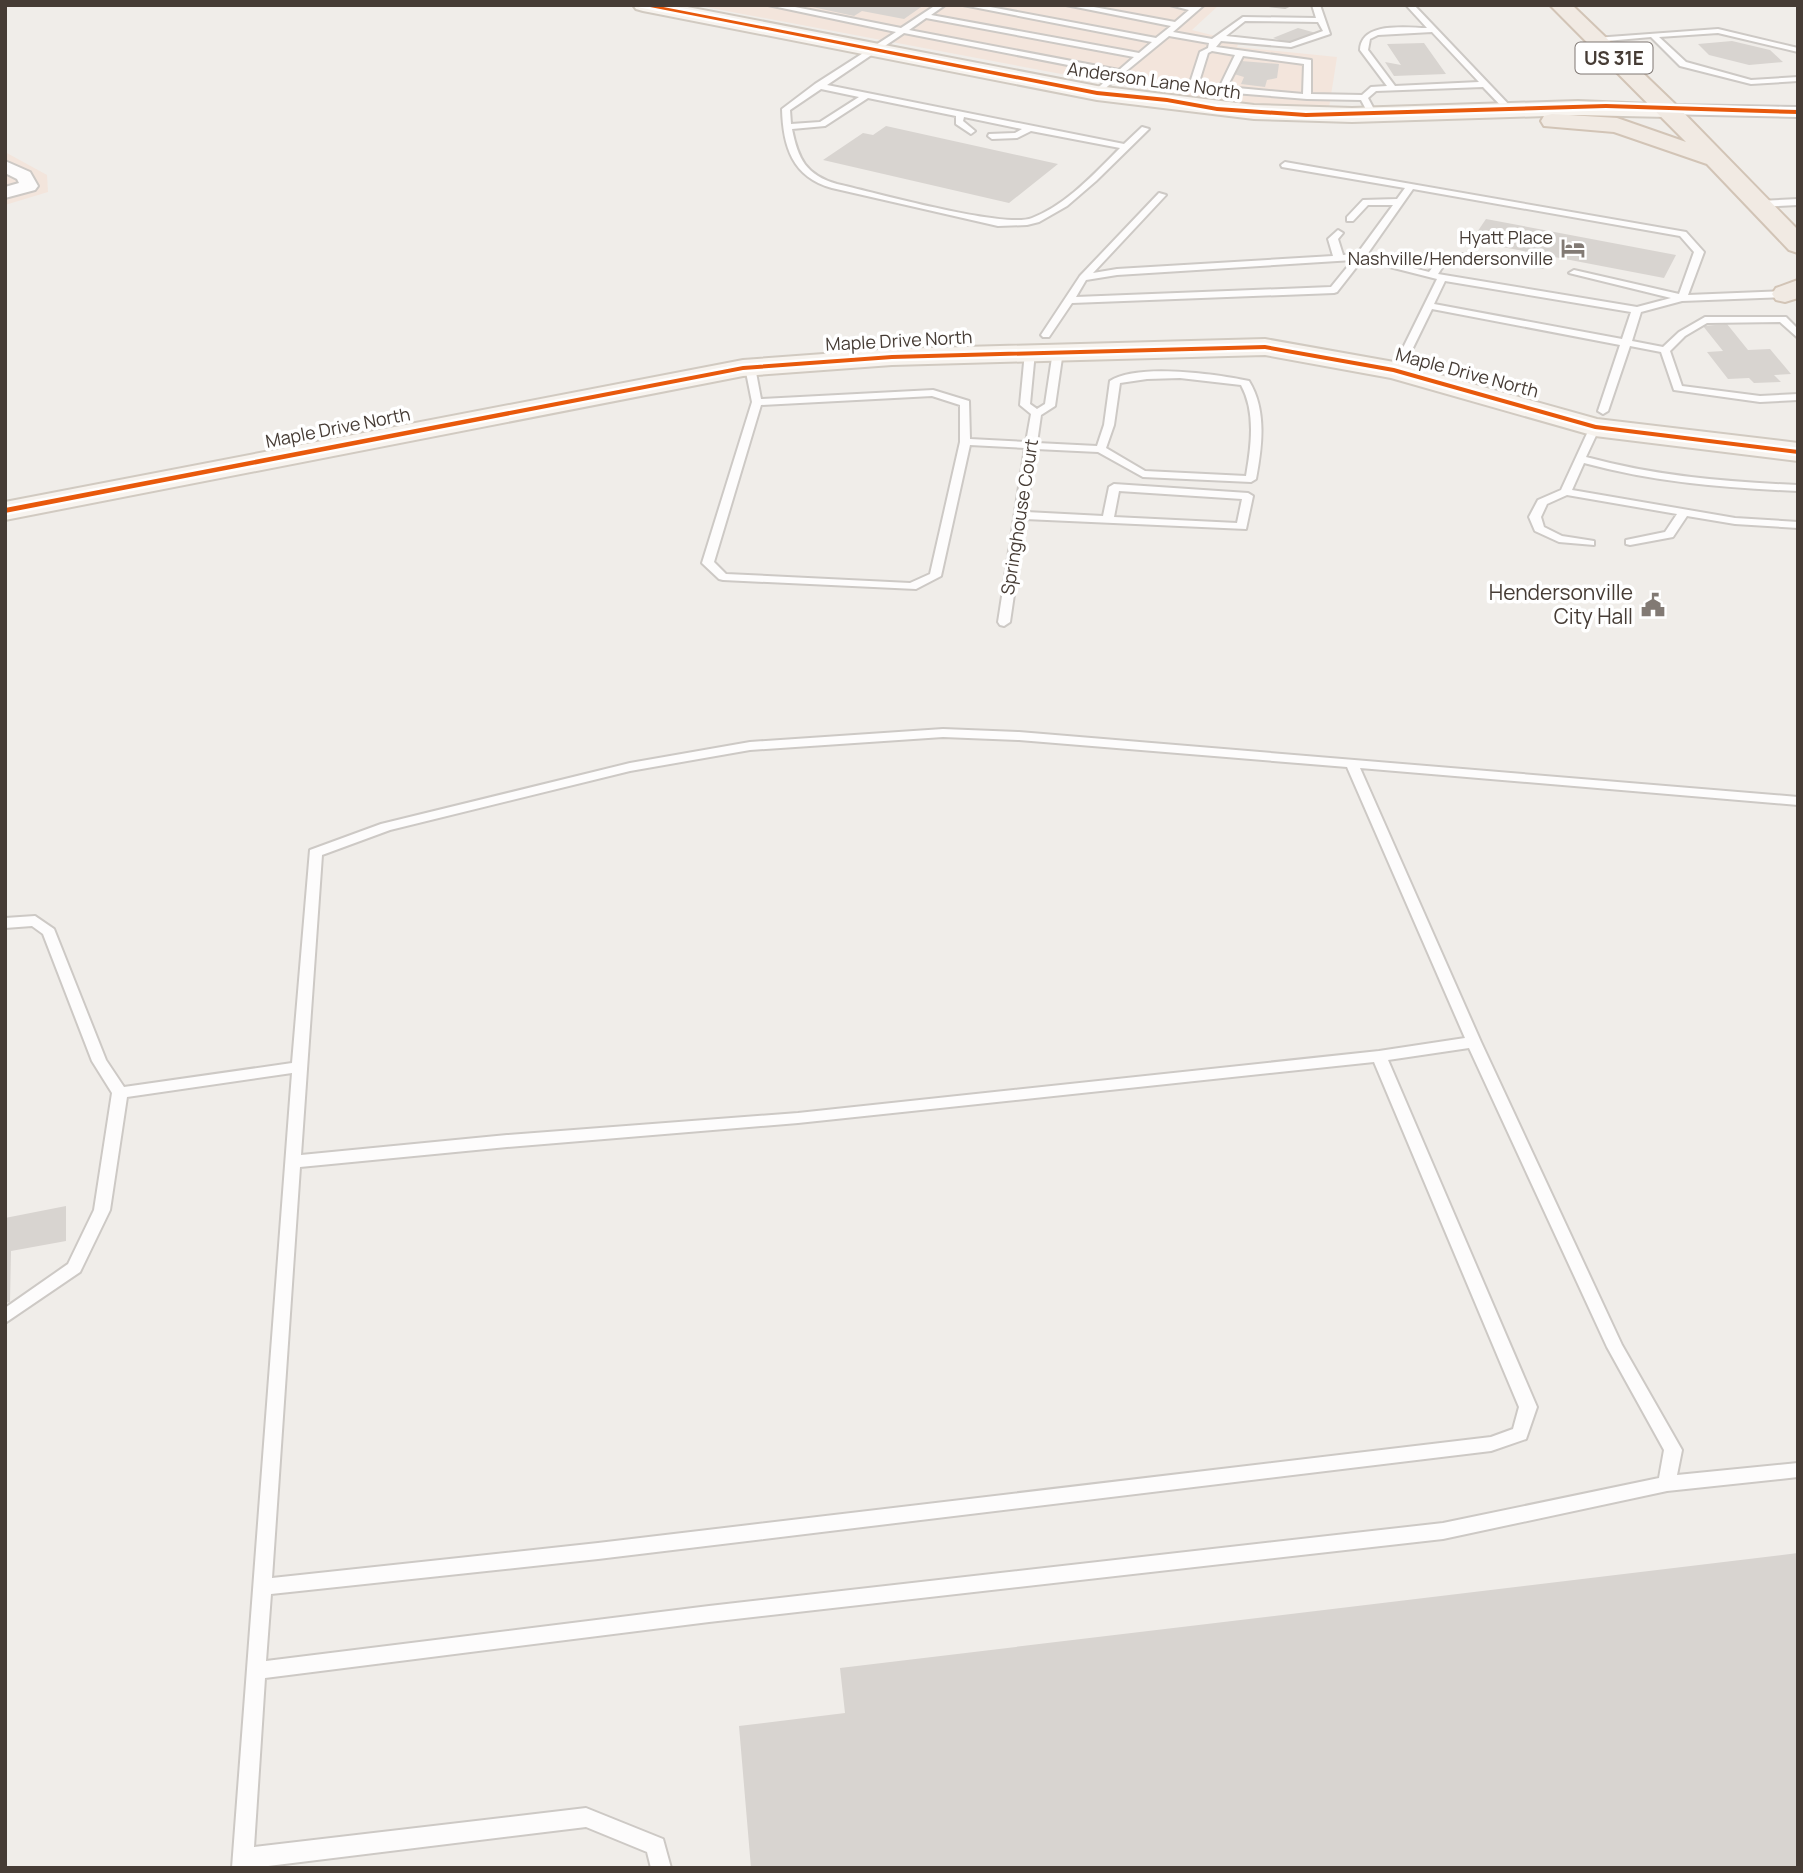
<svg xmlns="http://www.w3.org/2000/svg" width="1803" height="1873" font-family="Manrope,sans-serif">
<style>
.commercial{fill:#f3e5dc}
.building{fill:#d8d4d0}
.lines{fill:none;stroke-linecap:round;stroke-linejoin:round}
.lane-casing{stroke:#cdc9c5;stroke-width:4}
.street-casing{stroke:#cdc9c5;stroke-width:4}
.secondary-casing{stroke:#d1cac1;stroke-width:4}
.primary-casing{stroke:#d2c4b6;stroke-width:4}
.lane{fill:#fdfcfc;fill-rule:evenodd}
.street{fill:#fdfcfc;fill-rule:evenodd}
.secondary{fill:#f7f3ee;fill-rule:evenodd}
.primary{fill:#f1eae3;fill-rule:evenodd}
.cycleway-casing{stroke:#fff;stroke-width:5}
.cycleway{fill:#e8590c;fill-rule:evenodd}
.labels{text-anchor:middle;stroke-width:7;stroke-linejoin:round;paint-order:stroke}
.far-street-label{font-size:18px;fill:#463c35;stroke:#fff}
.far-poi-label{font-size:18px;fill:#463c35;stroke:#fff;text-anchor:end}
.shield{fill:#fff;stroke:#7e7672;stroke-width:2}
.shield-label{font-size:19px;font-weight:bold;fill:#463c35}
.poi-label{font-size:21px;fill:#463c35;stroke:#fff;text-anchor:end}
</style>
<rect width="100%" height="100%" fill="#f0ede9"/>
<!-- commercial -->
<g class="commercial">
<polygon points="695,5 1219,5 1192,30 1239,42 1237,47 1337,57 1329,108 1250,105 1125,86"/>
<polygon points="5,152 47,175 48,192 5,205"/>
</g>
<!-- building -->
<g class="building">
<polygon points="803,5 924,5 904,19 862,11 854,16"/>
<polygon points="1298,28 1316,33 1291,44 1273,38"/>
<polygon points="1732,41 1770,50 1783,62 1749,65 1709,55 1698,44"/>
<polygon points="1424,43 1446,74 1394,76 1385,62 1401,65 1387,44"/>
<polygon points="1241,61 1279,64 1277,78 1267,80 1265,87 1241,84 1244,77 1234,74"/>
<polygon points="886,126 1058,164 1009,203 823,160 863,133 873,135"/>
<polygon points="1486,219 1676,255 1664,278 1471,241"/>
<polygon points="1727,324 1748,350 1770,349 1791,374 1774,375 1781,382 1754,383 1749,378 1728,379 1707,352 1723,351 1703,326"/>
<polygon points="66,1206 66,1241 11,1251 10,1302 5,1303 5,1218"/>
<polygon points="1798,1553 1798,1868 751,1868 739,1726 845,1713 840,1668"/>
</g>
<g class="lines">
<!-- lane casing -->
<g class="lane-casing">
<g id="lane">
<path d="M768,5H785L901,28L936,5H945L931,15L1139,53L1152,42L963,5H980L1156,38L1171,26L1066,5H1083L1175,22L1189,10L1170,5H1204L1173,32L1212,39L1243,17L1316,18L1312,5H1320L1330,34L1291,47L1221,41L1216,47L1311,60V94L1362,95L1371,87L1387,86L1360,50C1361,21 1407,28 1427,28L1406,5H1414L1513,109L1506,111L1483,87L1376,91L1368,98L1377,115L1373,117H1370L1361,100L1307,99L1222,92L1190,83L1200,52L1208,48L1209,43L1169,36L1097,95L1093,93L1094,91L1114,74L904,33L827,85L1124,144L1142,127L1149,129L1096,181L1067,206L1039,222L1027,225L998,226L832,188C792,177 783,146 782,109L815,84L896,32ZM926,18L1134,57L1119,70L909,30ZM1245,21L1318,22L1323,31L1290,43L1226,36ZM1432,32L1479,82L1395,86L1368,50L1370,39L1378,35ZM1212,51L1235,55L1220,86L1199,82L1208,53ZM1243,56L1304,64L1303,94L1227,87ZM821,89L859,97L820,122L791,124L790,110ZM868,98L956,116V124L971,134L975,131L963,121L964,117L1022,129L1015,133L989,134L988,136L992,139L1017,138L1031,131L1120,148C1094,174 1066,205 1032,218C1004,229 873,192 837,184C806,175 798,159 792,129L825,126Z"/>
<polygon points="1269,5 1289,5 1285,7"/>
<polygon points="1718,29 1798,48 1798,52 1718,33 1659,37 1686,62 1751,80 1798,77 1798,81 1751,84 1680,66 1651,37 1595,42 1591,40 1595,38"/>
<path d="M1285,162L1686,232L1704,252L1688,295L1785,291L1790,294L1785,297L1682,301L1641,312L1632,341L1663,347L1679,332L1705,317H1786L1798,329V338L1780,322L1707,323L1685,336L1670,351L1682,386L1760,396L1798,394V400L1760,402L1674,390L1661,352L1630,346L1608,411L1603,414L1598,411L1620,345L1432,309L1409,356L1400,358L1399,356L1437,279L1362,260L1337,292L1334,293L1072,303L1049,337H1043L1041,335L1080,276L1159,193L1166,195L1093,273L1117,269L1333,256L1328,239L1338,230L1343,233L1338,239L1343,255L1357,254L1393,205H1368L1353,221H1347V217L1363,200L1397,199L1405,188L1282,167L1281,165ZM1413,189L1680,236L1694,252L1679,294L1574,270L1569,273L1671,298L1637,307L1438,274L1446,262L1471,259L1542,267V263L1539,262L1471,253L1440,258L1429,272L1366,256ZM1353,260L1331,287L1076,297L1086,280L1117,275ZM1445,281L1631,312L1622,339L1434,304Z"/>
<polygon points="1798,199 1798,205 1759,207 1755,204 1759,201"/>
<path d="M1030,349L1035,352L1030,404L1037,409L1045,404L1053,351L1058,348L1063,351L1055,406L1041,415L1037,443L1097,446L1104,425L1110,381C1137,363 1217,374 1249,381C1267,410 1262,447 1256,479L1251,482L1143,477L1098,452L1036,449L1026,512L1103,516L1109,487L1114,484L1248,493L1253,496L1246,529L1025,519L1010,622L1004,626L1000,625L998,622L1025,448L970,445L941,576L916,589L723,580L719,579L702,563L752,402L745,367L746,365L755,367L761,399L933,390L969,401L970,439L1026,442L1031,414L1020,405L1025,352ZM1180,378L1241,385C1256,412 1251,447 1246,476L1145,471L1106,448L1114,425L1120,383L1147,379ZM932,396L960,405V442L930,574L910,583L726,574L714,562L761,405ZM1119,491L1242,499L1237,523L1114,517Z"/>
<path d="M1595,424L1600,427L1586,457C1656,476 1726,482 1798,485V491C1725,488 1654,482 1584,463L1572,490L1735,518L1798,522V528L1735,524L1687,516L1673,537L1630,545L1626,544V540L1665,532L1677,514L1567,495L1547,504L1541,517L1544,527L1562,536L1594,541V545L1559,542L1535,531L1529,517L1538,500L1561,490L1590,427Z"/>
<path d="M943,729L1019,732L1798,797V805L1360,768L1481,1042L1622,1345L1682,1450L1677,1475L1798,1463V1477L1667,1491L1443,1539L709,1622L265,1678L254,1847L586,1808L663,1839L671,1868H651L647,1852L586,1827L252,1868H232L292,1073L127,1097L110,1210L82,1268L80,1272L5,1323V1308L68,1264L94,1210L112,1093L92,1061L43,934L32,926L5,928V918L35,916L54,929L106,1060L124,1087L292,1063L310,850L381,824L630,763L750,742ZM943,737L1019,740L1347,767L1465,1038L1379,1051L798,1113L507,1135L301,1155L322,855L390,830L630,771L750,750ZM1469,1048L1607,1347L1664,1450L1659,1478L1443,1523L709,1606L266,1661L271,1594L598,1559L1491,1451L1526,1439L1537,1407L1388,1060ZM1374,1062L1519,1407L1513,1429L1491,1437L598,1543L272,1578L300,1167L507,1147L798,1123Z"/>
</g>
</g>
<!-- street casing -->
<g class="street-casing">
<g id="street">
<polygon points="1668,105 1798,107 1798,117 1662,114 1660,110"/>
<polygon points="5,161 30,172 38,186 35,190 5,198 5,187 19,183 17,179 5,173"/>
</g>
</g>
<!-- secondary casing -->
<g class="secondary-casing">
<g id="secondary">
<polygon points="633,5 677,5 1097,86 1254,105 1352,108 1578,101 1676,105 1679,110 1676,115 1668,117 1578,115 1352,122 1254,119 1097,100 643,11 636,9"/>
<polygon points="1265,339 1394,362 1597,419 1798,443 1798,461 1595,436 1391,378 1265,355 892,365 743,376 5,520 5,502 743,360 892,349"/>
</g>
</g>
<!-- primary casing -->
<g class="primary-casing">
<g id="primary">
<polygon points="1550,5 1572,5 1676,105 1798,230 1798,253 1789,250 1707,164 1614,132 1544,126 1541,121 1544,116 1552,114 1617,118 1686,142"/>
<polygon points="1798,280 1798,298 1785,302 1776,300 1772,294 1776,288"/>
</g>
</g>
<!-- lane -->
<use href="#lane" class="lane"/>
<!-- street -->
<use href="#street" class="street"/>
<!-- secondary -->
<use href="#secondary" class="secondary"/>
<!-- primary -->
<use href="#primary" class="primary"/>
<!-- cycleway casing -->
<g class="cycleway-casing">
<g id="cycleway">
<polygon points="640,5 653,5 1097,91 1167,98 1217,107 1306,113 1606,104 1798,110 1798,114 1606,108 1306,117 1217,111 1167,102 1097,95"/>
<polygon points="1265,345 1394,368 1596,425 1798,450 1798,454 1595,429 1393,372 1265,349 892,359 743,370 5,513 5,508 743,366 892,355"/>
</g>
</g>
<!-- cycleway -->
<use href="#cycleway" class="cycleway"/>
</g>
<!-- icons -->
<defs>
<g id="hotel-bare" transform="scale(1.89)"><path d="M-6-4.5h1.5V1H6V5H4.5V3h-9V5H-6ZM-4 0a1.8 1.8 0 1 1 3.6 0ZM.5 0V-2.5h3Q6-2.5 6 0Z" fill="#827a74" stroke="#fff" stroke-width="2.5" paint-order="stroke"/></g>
<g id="civic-bare" transform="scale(1.89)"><path d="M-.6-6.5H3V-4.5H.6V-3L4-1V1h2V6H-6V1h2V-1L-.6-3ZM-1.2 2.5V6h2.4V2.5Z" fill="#827a74" stroke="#fff" stroke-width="2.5" paint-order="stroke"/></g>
</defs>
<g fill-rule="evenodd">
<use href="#hotel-bare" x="1573" y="248"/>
<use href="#civic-bare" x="1653" y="605"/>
</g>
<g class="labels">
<!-- far-street labels -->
<g class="far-street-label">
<text transform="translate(1154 81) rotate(8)" y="6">Anderson Lane North</text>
<text transform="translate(899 341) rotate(-3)" y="6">Maple Drive North</text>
<text transform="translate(1467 373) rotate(15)" y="6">Maple Drive North</text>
<text transform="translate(338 428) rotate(-11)" y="6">Maple Drive North</text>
<text transform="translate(1020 517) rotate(-81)" y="6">Springhouse Court</text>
</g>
<!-- far-poi labels -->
<g class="far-poi-label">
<text x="1553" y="244">Hyatt Place<tspan x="1553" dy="21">Nashville/Hendersonville</tspan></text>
</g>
<!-- shield labels -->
<rect class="shield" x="1575.5" y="42.5" width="77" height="31" rx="5"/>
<g class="shield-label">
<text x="1614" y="65">US 31E</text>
</g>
<!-- poi labels -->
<g class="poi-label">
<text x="1633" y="600">Hendersonville<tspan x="1633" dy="24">City Hall</tspan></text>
</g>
</g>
<!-- border -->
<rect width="1803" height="1873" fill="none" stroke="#463c35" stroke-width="14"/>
</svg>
